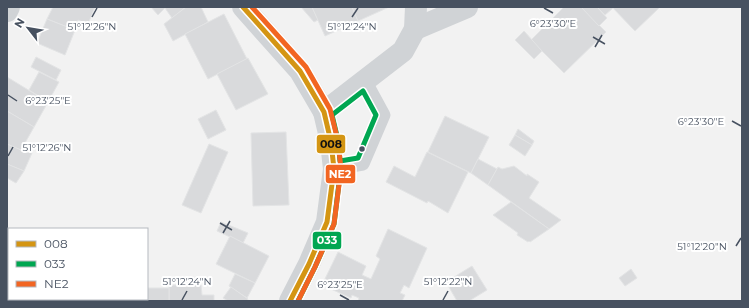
<svg xmlns="http://www.w3.org/2000/svg" width="749" height="308" font-family="Montserrat,sans-serif">
<style>
.building{fill:#d9dadc;stroke:#e3e4e5}
.lines{fill:none;stroke-linecap:round;stroke-linejoin:round}
.service{stroke:#d0d3d6;stroke-width:13}
.minor{stroke:#d0d3d6;stroke-width:22}
.tertiary{stroke:#d0d3d6;stroke-width:22}
.bus-1-casing{stroke:#fff;stroke-width:8}
.bus-2-casing{stroke:#fff;stroke-width:8}
.bus-3-casing{stroke:#fff;stroke-width:8}
.bus-1{stroke:#d49513;stroke-width:5}
.bus-2{stroke:#00a651;stroke-width:5}
.bus-3{stroke:#f26522;stroke-width:5}
.ticks{fill:none;stroke:#475160;stroke-width:1.5}
.bus-dot{fill:#475160;stroke:#fff;stroke-width:1.5}
.ticks-label{font-size:10px;text-anchor:middle;fill:#475160;stroke:#fff;stroke-width:4;stroke-linejoin:round;paint-order:stroke}
.line-badge{stroke:#fff;stroke-width:1.5}
.badge-label{font-size:11px;text-anchor:middle;font-weight:bold;fill:#fff}
.pale-badge-label{font-size:11px;text-anchor:middle;font-weight:bold;fill:#111}
</style>
<rect width="100%" height="100%" fill="#f2f2f2"/>
<!-- building -->
<g class="building">
<polygon points="53,7 95,7 88,24 78,20 75,30 47,19"/>
<polygon points="151,7 166,7 158,15"/>
<polygon points="166,7 186,7 172,18 165,8"/>
<polygon points="186,7 201,7 208,22 173,41 164,24"/>
<polygon points="301,7 312,7 318,20 314,22"/>
<polygon points="312,7 352,7 358,21 325,36"/>
<polygon points="352,7 389,7 358,21"/>
<polygon points="564,7 581,7 606,32 564,73 531,40"/>
<polygon points="581,7 597,7 607,18 599,26"/>
<polygon points="597,7 612,7 613,8 605,15"/>
<polygon points="612,7 660,7 635,31"/>
<polygon points="224,14 247,59 208,79 185,34"/>
<polygon points="47,19 75,30 65,55 37,43"/>
<polygon points="524,31 542,51 534,59 515,40"/>
<polygon points="36,57 61,70 56,80 31,67"/>
<polygon points="248,58 268,94 236,110 217,74"/>
<polygon points="39,72 59,82 48,102 29,90"/>
<polygon points="7,77 48,102 34,127 7,111"/>
<polygon points="216,110 226,130 208,139 198,119"/>
<polygon points="7,111 34,127 21,150 7,144"/>
<polygon points="445,116 489,137 471,173 428,152"/>
<polygon points="518,129 534,141 532,145 515,135"/>
<polygon points="286,132 289,205 253,206 251,133"/>
<polygon points="515,135 532,145 525,156 509,145"/>
<polygon points="7,144 21,150 22,148 32,153 24,171 7,164"/>
<polygon points="209,144 228,152 201,213 182,205"/>
<polygon points="427,152 468,172 448,213 428,201 427,203 386,182 394,166 415,177"/>
<polygon points="478,159 497,169 488,185 471,173"/>
<polygon points="7,164 24,171 16,183 7,178"/>
<polygon points="514,166 527,176 527,174 539,182 529,198 561,220 549,229 488,185 498,167 502,169"/>
<polygon points="511,202 549,229 530,242 529,241 528,242 517,235 518,233 493,215"/>
<polygon points="221,222 248,233 243,243 217,231"/>
<polygon points="388,229 427,248 409,288 404,285 400,293 405,295 402,301 358,301 359,298 352,295 351,298 322,285 338,252 366,266 362,275 371,279 380,259 376,256"/>
<polygon points="230,236 269,256 255,283 216,264"/>
<polygon points="472,266 487,290 469,301 457,301 446,282"/>
<polygon points="631,269 637,278 625,286 619,278"/>
<polygon points="235,274 255,283 247,298 229,286"/>
<polygon points="169,285 201,285 202,295 214,295 214,301 169,301"/>
<polygon points="231,287 248,299 247,301 228,301 223,298"/>
<polygon points="147,288 169,288 169,301 141,301 141,299 147,299"/>
<rect x="32" y="299" width="29" height="2"/>
<rect x="61" y="299" width="30" height="2"/>
</g>
<g class="lines">
<!-- service -->
<polyline class="service" points="334,169 363,164 384,115 365,80"/>
<!-- minor -->
<g class="minor">
<polyline points="7,11 9,7"/>
<polyline points="415,29 467,7"/>
<polyline points="324,112 403,51 415,29 416,7"/>
</g>
<!-- tertiary -->
<polyline class="tertiary" points="243,7 300,71 324,112 331,142 334,169 327,222 309,264 290,301"/>
<!-- bus-1 casing -->
<g class="bus-1-casing">
<polyline id="bus-1" points="243,7 300,71 324,112 331,142 334,169 327,222 309,264 290,301"/>
</g>
<!-- bus-2 casing -->
<g class="bus-2-casing">
<g id="bus-2">
<polygon points="363,91 376,115 358,158 340,161 338,140 332,115"/>
<polyline points="298,301 315,267 334,224 340,175"/>
</g>
</g>
<!-- bus-3 casing -->
<g class="bus-3-casing">
<polyline id="bus-3" points="252,7 306,67 330,109 338,141 341,169 334,224 315,267 298,301"/>
</g>
<!-- bus-1 -->
<use href="#bus-1" class="bus-1"/>
<!-- bus-2 -->
<use href="#bus-2" class="bus-2"/>
<!-- bus-3 -->
<use href="#bus-3" class="bus-3"/>
</g>
<!-- ticks -->
<path class="ticks" d="M544,8L553,13M92,17L97,8M352,17L358,8M593,37L605,44M595,47L602,35M8,95L17,101M732,121L741,126M8,156L13,147M220,223L232,230M223,233L230,221M736,246L741,238M340,295L349,300M182,300L187,291M443,300L448,291"/>
<!-- markers -->
<circle class="bus-dot" cx="362" cy="149" r="3.5"/>
<g class="ticks-label">
<text x="553" y="27">6°23'30"E</text>
<text x="92" y="30">51°12'26"N</text>
<text x="352" y="30">51°12'24"N</text>
<text x="48" y="104">6°23'25"E</text>
<text x="701" y="125">6°23'30"E</text>
<text x="47" y="151">51°12'26"N</text>
<text x="702" y="250">51°12'20"N</text>
<text x="187" y="285">51°12'24"N</text>
<text x="448" y="285">51°12'22"N</text>
<text x="340" y="288">6°23'25"E</text>
</g>
<g class="line-badge">
<rect x="316" y="134" width="30" height="20" rx="4" fill="#d49513"/>
<rect x="325" y="164" width="31" height="20" rx="4" fill="#f26522"/>
<rect x="312" y="231" width="30" height="19" rx="4" fill="#00a651"/>
</g>
<g class="badge-label">
<text x="340" y="178">NE2</text>
<text x="327" y="244">033</text>
</g>
<g class="pale-badge-label">
<text x="331" y="148">008</text>
</g>
<!-- border -->
<rect width="749" height="308" fill="none" stroke="#475160" stroke-width="16"/>
<!-- legend -->
<rect x="8" y="228" width="140" height="72" fill="#ffffff" stroke="#b5b9bf"/>
<rect x="16" y="241" width="20" height="6" fill="#d49513" stroke="#b5b9bf"/>
<text x="44" y="248" font-size="12" fill="#475160">008</text>
<rect x="16" y="261" width="20" height="6" fill="#00a651" stroke="#b5b9bf"/>
<text x="44" y="268" font-size="12" fill="#475160">033</text>
<rect x="16" y="281" width="20" height="6" fill="#f26522" stroke="#b5b9bf"/>
<text x="44" y="288" font-size="12" fill="#475160">NE2</text>
<!-- north arrow -->
<g transform="translate(28 28) rotate(301)" stroke="#ffffff" stroke-width="3" paint-order="stroke">
<path d="M0-3L7 15L0 10L-7 15Z" fill="#475160"/>
<text y="-6" font-size="11" font-weight="bold" text-anchor="middle" fill="#475160">N</text>
</g>
</svg>
